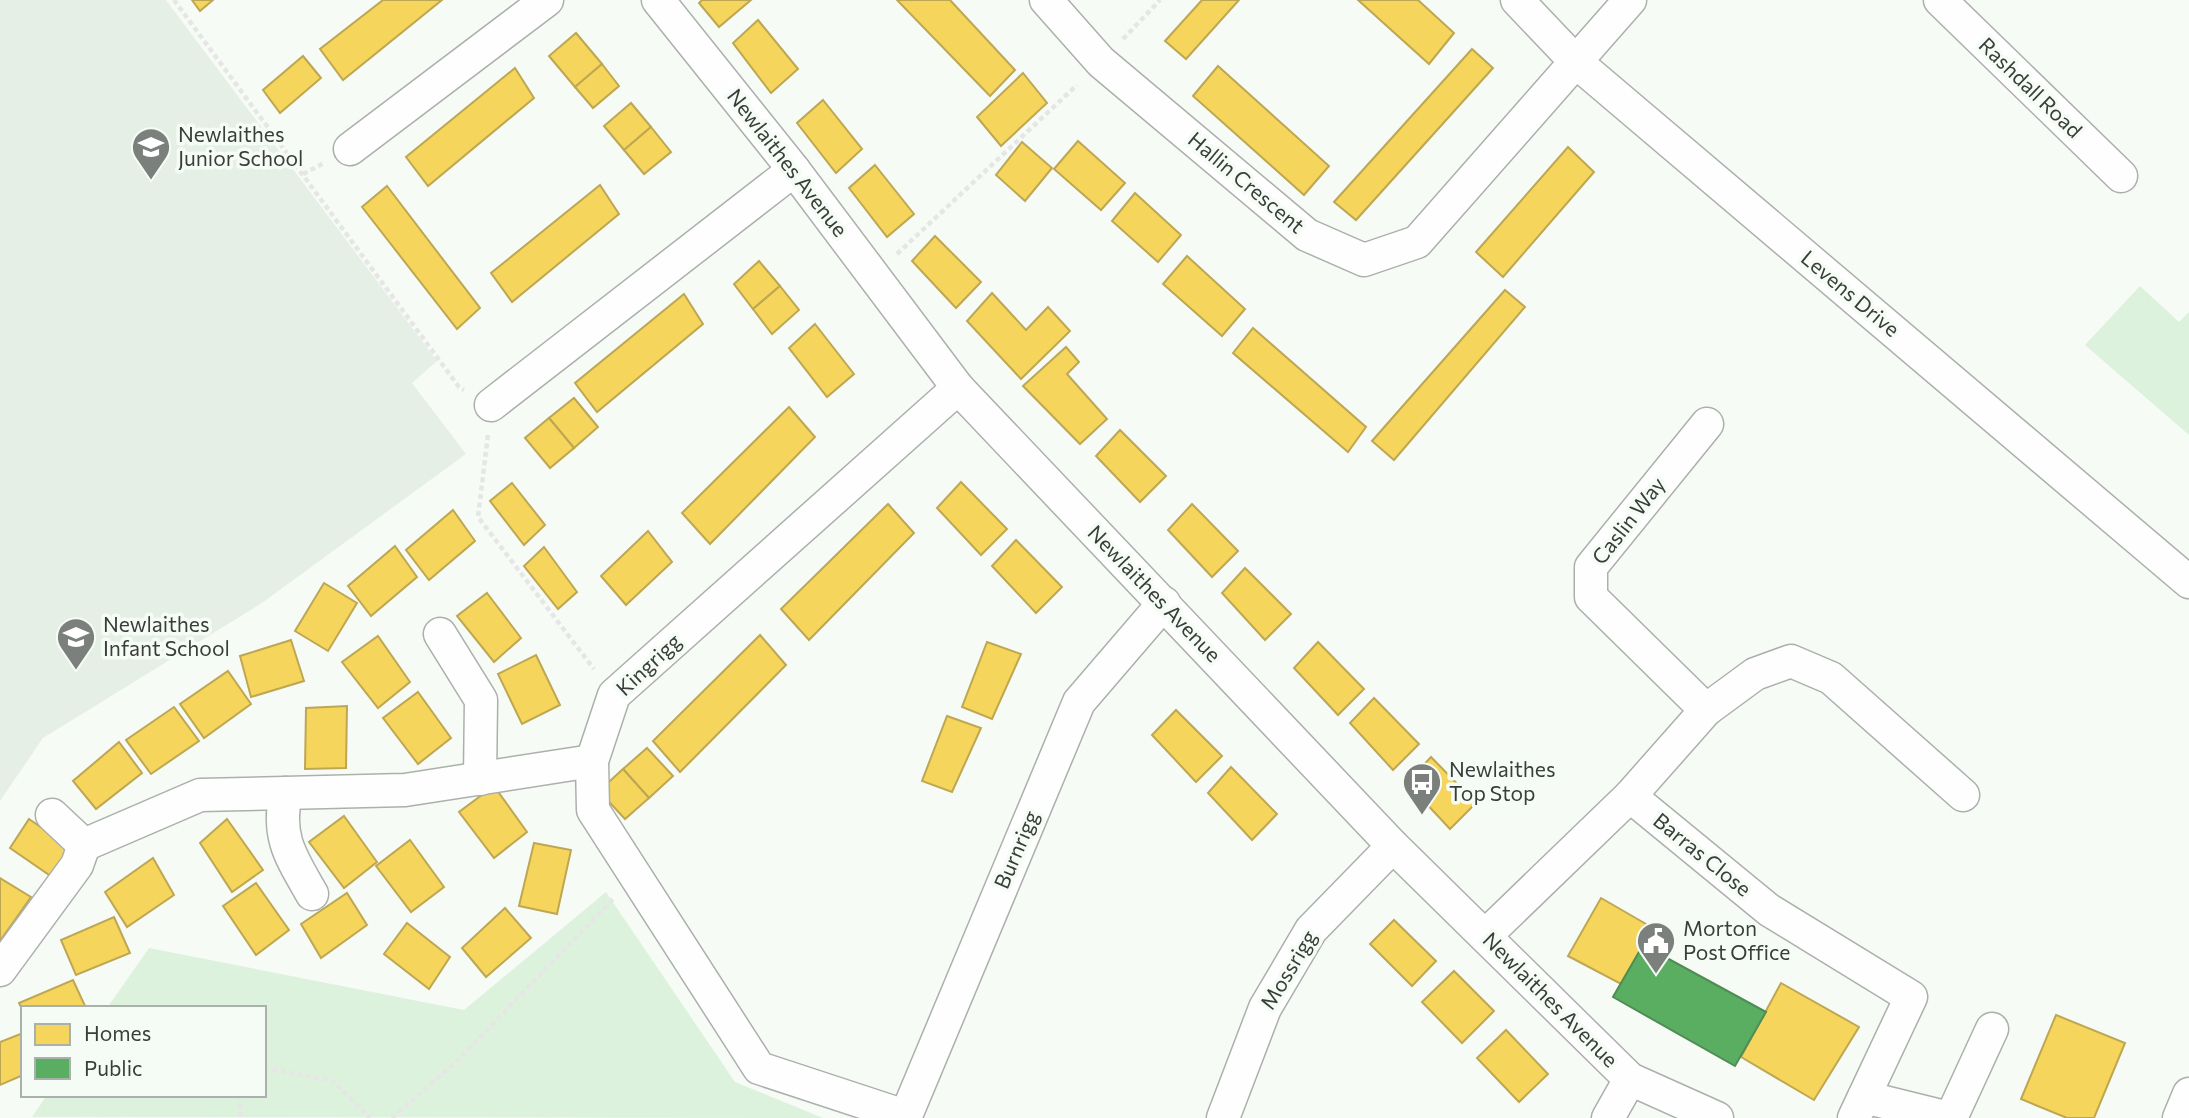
<svg xmlns="http://www.w3.org/2000/svg" width="2189" height="1118" font-family="Commissioner,sans-serif">
<style>
.built{fill:#e6efe6}
.green{fill:#ddf2dd}
.homes{fill:#f6d55c;stroke:#bea752;stroke-width:2}
.public{fill:#5aae61;stroke:#508c55;stroke-width:2}
.lines{fill:none;stroke-linecap:round;stroke-linejoin:round}
.minor-casing{stroke:#acb0ac;stroke-width:35}
.path{stroke:#e5e6e5;stroke-width:4.5;stroke-dasharray:5 3.5;stroke-linecap:butt}
.minor{stroke:#fefefe;stroke-width:32}
.labels{text-anchor:middle;stroke-width:7;stroke-linejoin:round;paint-order:stroke}
.street-label{font-size:21px;fill:#3a3d3a;stroke:#f5fcf5}
.poi-label{font-size:21px;fill:#3a3d3a;stroke:#f5fcf5;text-anchor:start}
</style>
<rect width="100%" height="100%" fill="#f6fbf6"/>
<!-- built -->
<polygon class="built" points="0,0 166,0 437,361 412,383 466,454 262,603 43,738 0,801"/>
<!-- green -->
<g class="green">
<polygon points="2140,286 2179,322 2189,312 2189,435 2085,345"/>
<polygon points="606,892 735,1082 823,1118 32,1117 47,1095 264,1095 264,1008 107,1008 149,948 464,1010"/>
</g>
<!-- homes -->
<g class="homes">
<polygon points="192,0 213,0 200,11"/>
<polygon points="383,0 442,0 343,80 320,49"/>
<polygon points="702,0 751,0 719,27 699,3"/>
<polygon points="897,0 950,0 1015,70 990,96"/>
<polygon points="1202,0 1239,0 1186,59 1165,41"/>
<polygon points="1358,0 1418,0 1454,33 1429,64"/>
<polygon points="758,20 798,69 771,93 733,43"/>
<polygon points="576,33 602,64 575,87 549,56"/>
<polygon points="1472,49 1493,68 1356,220 1334,202"/>
<polygon points="303,56 321,78 280,113 263,90"/>
<polygon points="602,64 619,86 593,108 575,87"/>
<polygon points="1218,66 1329,166 1304,195 1193,96"/>
<polygon points="515,68 534,98 428,186 406,157"/>
<polygon points="1023,73 1047,103 1001,146 977,117"/>
<polygon points="823,100 862,149 836,173 797,123"/>
<polygon points="631,103 651,127 624,150 604,126"/>
<polygon points="651,127 671,152 644,174 624,150"/>
<polygon points="1078,141 1125,183 1101,210 1054,169"/>
<polygon points="1022,142 1052,168 1025,201 996,175"/>
<polygon points="1568,147 1594,172 1503,277 1476,252"/>
<polygon points="875,165 914,214 887,237 849,188"/>
<polygon points="600,185 619,214 512,302 491,273"/>
<polygon points="387,186 480,308 457,329 362,207"/>
<polygon points="1135,193 1181,235 1158,262 1112,221"/>
<polygon points="935,236 981,282 956,308 912,261"/>
<polygon points="1187,256 1245,309 1222,336 1163,284"/>
<polygon points="759,261 780,286 753,309 734,284"/>
<polygon points="780,286 799,310 772,334 753,309"/>
<polygon points="1505,290 1525,307 1394,460 1372,441"/>
<polygon points="992,293 1026,330 1048,307 1070,331 1021,379 967,321"/>
<polygon points="684,294 703,324 597,412 575,383"/>
<polygon points="815,324 854,374 827,397 789,348"/>
<polygon points="1253,328 1366,427 1348,452 1233,353"/>
<polygon points="1066,347 1079,362 1067,374 1107,419 1080,444 1023,386"/>
<polygon points="574,398 598,427 574,448 549,418"/>
<polygon points="789,407 815,437 710,544 682,513"/>
<polygon points="549,418 574,448 550,468 525,438"/>
<polygon points="1120,430 1166,476 1140,502 1096,456"/>
<polygon points="961,482 1007,529 981,555 937,508"/>
<polygon points="512,483 545,525 524,545 490,501"/>
<polygon points="888,504 914,533 809,640 781,609"/>
<polygon points="1192,504 1238,551 1212,577 1168,530"/>
<polygon points="453,510 475,541 429,580 406,550"/>
<polygon points="648,531 672,562 626,605 601,576"/>
<polygon points="1016,540 1062,587 1036,613 992,566"/>
<polygon points="395,546 417,577 371,616 348,586"/>
<polygon points="544,547 577,592 558,609 524,566"/>
<polygon points="1245,568 1291,614 1265,640 1222,593"/>
<polygon points="324,583 357,603 328,651 295,631"/>
<polygon points="487,593 521,638 494,662 457,616"/>
<polygon points="760,635 786,665 680,772 653,741"/>
<polygon points="378,636 410,682 378,708 342,662"/>
<polygon points="291,640 304,681 251,697 240,656"/>
<polygon points="987,642 1021,654 992,719 962,707"/>
<polygon points="1318,642 1364,689 1338,715 1294,668"/>
<polygon points="536,655 560,705 522,724 498,674"/>
<polygon points="228,671 251,704 204,738 180,704"/>
<polygon points="418,692 451,738 418,764 383,718"/>
<polygon points="1374,698 1419,744 1393,770 1350,723"/>
<polygon points="347,706 346,768 305,769 306,708"/>
<polygon points="174,707 199,741 151,774 126,740"/>
<polygon points="1176,710 1222,756 1196,782 1152,735"/>
<polygon points="947,716 981,728 952,792 922,781"/>
<polygon points="119,742 142,773 96,809 73,781"/>
<polygon points="647,748 673,776 649,798 623,769"/>
<polygon points="1431,757 1476,803 1450,829 1407,783"/>
<polygon points="1231,767 1277,814 1252,840 1208,793"/>
<polygon points="623,769 649,798 625,819 599,791"/>
<polygon points="494,786 527,832 494,858 459,812"/>
<polygon points="344,816 377,862 344,888 309,842"/>
<polygon points="29,819 74,850 55,879 10,848"/>
<polygon points="227,819 263,870 232,892 200,843"/>
<polygon points="410,840 444,887 411,912 376,866"/>
<polygon points="534,843 571,850 557,914 519,906"/>
<polygon points="153,858 174,895 127,927 105,892"/>
<polygon points="0,878 31,897 0,941"/>
<polygon points="256,883 289,930 256,955 223,906"/>
<polygon points="347,893 367,925 321,958 301,924"/>
<polygon points="1601,898 1653,928 1621,984 1568,956"/>
<polygon points="505,908 531,938 486,977 462,948"/>
<polygon points="114,917 130,953 76,975 61,940"/>
<polygon points="1394,920 1436,961 1412,986 1370,944"/>
<polygon points="407,923 450,957 429,989 384,954"/>
<polygon points="1454,971 1494,1011 1462,1043 1422,1002"/>
<polygon points="73,980 86,1008 23,1008 23,1011 19,1003"/>
<polygon points="1781,983 1859,1027 1814,1100 1741,1057"/>
<polygon points="2056,1015 2125,1043 2094,1118 2067,1118 2021,1099"/>
<polygon points="1506,1030 1548,1074 1519,1102 1477,1058"/>
<polygon points="23,1033 23,1075 0,1085 0,1042"/>
</g>
<!-- public -->
<polygon class="public" points="1643,945 1766,1012 1735,1066 1613,997"/>
<g class="lines">
<!-- minor casing -->
<g class="minor-casing">
<g id="minor">
<polyline points="658,0 794,170 958,388 1393,846 1630,1079 1717,1118"/>
<polyline points="1046,0 1101,62 1307,235 1364,260 1417,242 1630,0"/>
<polyline points="1517,0 1576,62 2189,582"/>
<polyline points="1940,0 2121,176"/>
<polyline points="350,149 547,0"/>
<polyline points="491,405 794,170"/>
<polyline points="440,634 481,700 480,779"/>
<polyline points="1706,710 1591,597 1591,567 1707,424"/>
<path d="M286,793C276,837 291,857 312,894"/>
<polyline points="1630,796 1769,910 1911,997 1854,1118"/>
<polyline points="52,815 84,845 200,795 405,790 592,761"/>
<polyline points="1485,936 1630,796 1706,710 1755,674 1791,661 1831,678 1963,795"/>
<polyline points="0,970 77,865 84,845"/>
<polyline points="1864,1097 1949,1118"/>
<polyline points="905,1116 759,1068 593,810 592,761 614,695 958,388"/>
<polyline points="905,1118 1079,702 1164,603"/>
<polyline points="1223,1118 1265,1008 1311,930 1393,846"/>
<polyline points="1608,1118 1630,1079"/>
<polyline points="1951,1118 1992,1029"/>
<polyline points="2179,1118 2189,1094"/>
</g>
</g>
<!-- path -->
<g class="path">
<polyline points="174,0 459,387 464,390"/>
<polyline points="1123,39 1160,0"/>
<polyline points="303,174 324,163"/>
<polyline points="897,254 1077,85"/>
<polyline points="488,435 478,517 594,669"/>
<polyline points="264,1068 333,1081 370,1118"/>
<polyline points="239,1095 241,1118"/>
<polyline points="392,1118 458,1060 613,899"/>
</g>
<!-- minor -->
<use href="#minor" class="minor"/>
</g>
<!-- icons -->
<defs>
<g id="school-pin" transform="scale(2.0125)"><path d="M0 17L-7.5 6A9.5 9.5 0 1 1 7.5 6Z" fill="#7c807c" stroke="#f5fcf5"/><path d="M0-5L7-2L0 1L-7-2ZM-4 1L0 2.5L4 1V4Q0 6-4 4Z" fill="#fff"/></g>
<g id="bus-pin" transform="scale(2.0125)"><path d="M0 17L-7.5 6A9.5 9.5 0 1 1 7.5 6Z" fill="#7c807c" stroke="#f5fcf5"/><path d="M-5-6H5V4H4V6H2V4H-2V6H-4V4H-5ZM-3.5-4V0h7V-4ZM-3.5 1.2v1.5H-2V1.2ZM2 1.2v1.5H3.5V1.2Z" fill="#fff"/></g>
<g id="civic-pin" transform="scale(2.0125)"><path d="M0 17L-7.5 6A9.5 9.5 0 1 1 7.5 6Z" fill="#7c807c" stroke="#f5fcf5"/><path d="M-.6-6.5H3V-4.5H.6V-3L4-1V1h2V6H-6V1h2V-1L-.6-3ZM-1.2 2.5V6h2.4V2.5Z" fill="#fff"/></g>
</defs>
<g fill-rule="evenodd">
<use href="#school-pin" x="151" y="147"/>
<use href="#school-pin" x="76" y="637"/>
<use href="#bus-pin" x="1422" y="782"/>
<use href="#civic-pin" x="1656" y="941"/>
</g>
<g class="labels">
<!-- street labels -->
<g class="street-label">
<text transform="translate(2030 88) rotate(44)" y="7">Rashdall Road</text>
<text transform="translate(787 163) rotate(52)" y="7">Newlaithes Avenue</text>
<text transform="translate(1246 183) rotate(40)" y="7">Hallin Crescent</text>
<text transform="translate(1850 294) rotate(40)" y="7">Levens Drive</text>
<text transform="translate(1629 521) rotate(-52)" y="7">Caslin Way</text>
<text transform="translate(1154 594) rotate(46)" y="7">Newlaithes Avenue</text>
<text transform="translate(649 665) rotate(-43)" y="7">Kingrigg</text>
<text transform="translate(1017 850) rotate(-67)" y="7">Burnrigg</text>
<text transform="translate(1702 855) rotate(39)" y="7">Barras Close</text>
<text transform="translate(1289 970) rotate(-59)" y="7">Mossrigg</text>
<text transform="translate(1550 1000) rotate(45)" y="7">Newlaithes Avenue</text>
</g>
<!-- poi labels -->
<g class="poi-label">
<text x="178" y="142">Newlaithes<tspan x="178" dy="24">Junior School</tspan></text>
<text x="103" y="632">Newlaithes<tspan x="103" dy="24">Infant School</tspan></text>
<text x="1449" y="777">Newlaithes<tspan x="1449" dy="24">Top Stop</tspan></text>
<text x="1683" y="936">Morton<tspan x="1683" dy="24">Post Office</tspan></text>
</g>
</g>
<!-- legend -->
<rect x="21" y="1006" width="245" height="91" fill="#f5fcf5" stroke="#aab0aa" stroke-width="2"/>
<rect x="35" y="1024" width="35" height="21" fill="#f6d55c" stroke="#aab0aa" stroke-width="2"/>
<text x="84" y="1041" font-size="21" fill="#3a3d3a">Homes</text>
<rect x="35" y="1058" width="35" height="21" fill="#5aae61" stroke="#aab0aa" stroke-width="2"/>
<text x="84" y="1076" font-size="21" fill="#3a3d3a">Public</text>
</svg>
